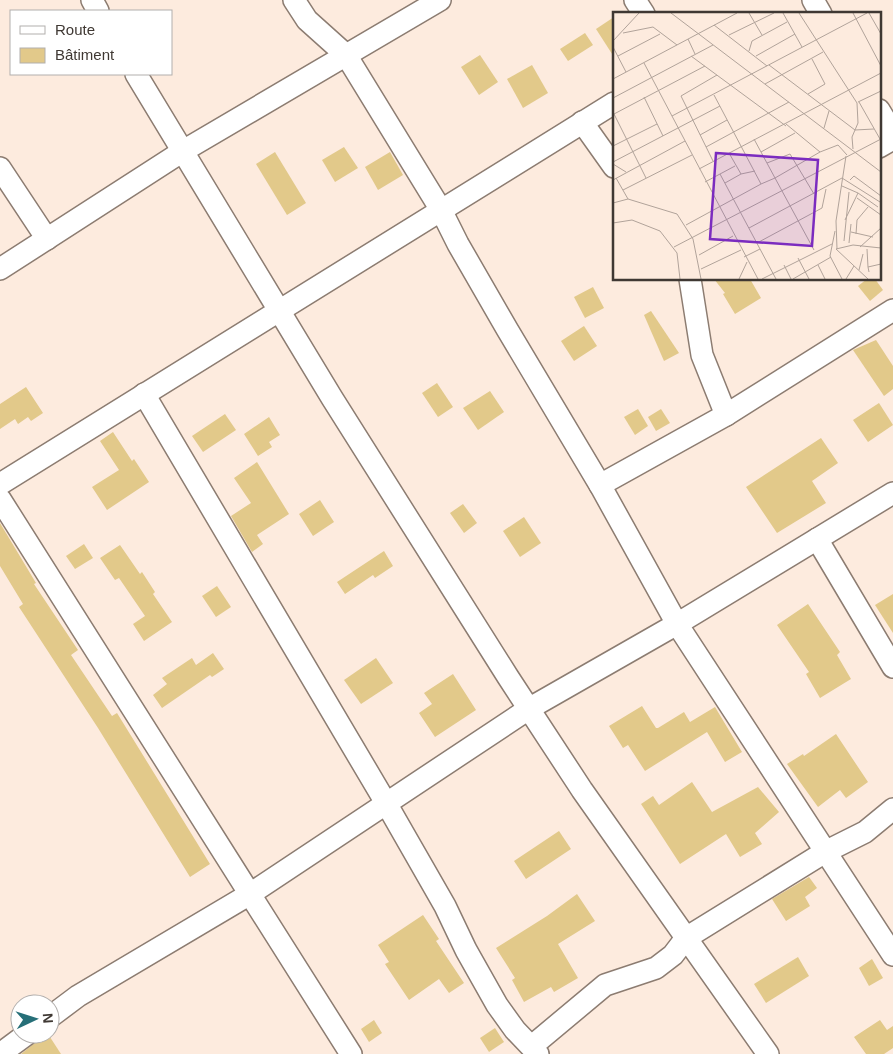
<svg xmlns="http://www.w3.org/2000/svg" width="893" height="1054" font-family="Helvetica,sans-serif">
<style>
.building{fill:#e2c98a}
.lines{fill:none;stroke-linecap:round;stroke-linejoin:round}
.street-casing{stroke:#8c7c71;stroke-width:24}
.street{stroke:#fff;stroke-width:21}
.inset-road{fill:none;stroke:#b1a39a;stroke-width:1}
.view{fill:#7b2cbf;fill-opacity:0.15;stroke:#7b2cbf;stroke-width:2.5}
.inset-edge{fill:none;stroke:#3f3833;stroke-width:2.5}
</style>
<rect width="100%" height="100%" fill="#fdebde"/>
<!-- building -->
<g class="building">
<polygon points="614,17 614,57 596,29"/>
<polygon points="585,33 593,45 568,61 560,49"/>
<polygon points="480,55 498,82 479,95 461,67"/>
<polygon points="532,65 548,93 523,108 507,79"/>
<polygon points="344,147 358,168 335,182 322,160"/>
<polygon points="275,152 306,203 287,215 256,164"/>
<polygon points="390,152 403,175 378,190 365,167"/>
<polygon points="714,279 750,279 761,298 735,314 723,294 725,293"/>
<polygon points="867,279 875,279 883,290 870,301 858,286"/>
<polygon points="593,287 604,308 585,318 574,297"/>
<polygon points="651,311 679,353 664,361 644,315"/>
<polygon points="584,326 597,346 574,361 561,341"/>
<polygon points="876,340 893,366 893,389 884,396 853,350"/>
<polygon points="437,383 453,407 438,417 422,393"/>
<polygon points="26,387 43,413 31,421 28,417 18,424 15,419 0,429 0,404"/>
<polygon points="490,391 504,412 478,430 463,408"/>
<polygon points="879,403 893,425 868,442 853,420"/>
<polygon points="638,409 648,426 635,435 624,417"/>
<polygon points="661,409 670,423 656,431 648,417"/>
<polygon points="225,414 236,430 203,452 192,436"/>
<polygon points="269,417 280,435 269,442 272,447 258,456 244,434"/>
<polygon points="113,432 132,461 134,459 149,482 107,510 92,487 119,470 100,441"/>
<polygon points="821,438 838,463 812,481 826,503 777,533 746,487"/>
<polygon points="257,462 289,514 257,535 263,544 252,552 231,516 251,503 234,478"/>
<polygon points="320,500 334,522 313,536 299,514"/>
<polygon points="463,504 477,523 464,533 450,513"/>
<polygon points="524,517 541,543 520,557 503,531"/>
<polygon points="0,523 36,583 34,584 78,650 71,655 112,716 117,713 210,864 190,877 98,728 19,607 23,604 0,566"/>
<polygon points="84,544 93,558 75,569 66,556"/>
<polygon points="120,545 140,574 142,572 155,592 153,594 172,622 144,641 133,624 145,616 119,578 115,580 100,558"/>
<polygon points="384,551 393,566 375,578 373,575 345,594 337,582"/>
<polygon points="217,586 231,607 216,617 202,596"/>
<polygon points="893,594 893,633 875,605"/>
<polygon points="808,604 840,652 837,655 851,679 820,698 806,674 809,672 777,625"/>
<polygon points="213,653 224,669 212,677 210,675 162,708 153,695 167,684 162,678 192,658 196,665"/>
<polygon points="376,658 393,683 361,704 344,680"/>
<polygon points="453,674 476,710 435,737 419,713 432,704 424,693"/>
<polygon points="642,706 656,728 658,728 684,712 690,722 715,707 742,752 725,762 707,732 645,771 628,745 623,748 609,726"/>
<polygon points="836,734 868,782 846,798 840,790 818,807 787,764 803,754 804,756"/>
<polygon points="692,782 712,812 758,787 779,812 755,833 762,844 740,857 726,834 680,864 641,804 653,796 659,805"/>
<polygon points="559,831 571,849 526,879 514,861"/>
<polygon points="809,877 817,888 805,897 810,906 786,921 772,899"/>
<polygon points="577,894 595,921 558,944 578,978 554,992 551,987 524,1002 512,980 515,978 496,948 547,916"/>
<polygon points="423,915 439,939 436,941 464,983 449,993 439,979 409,1000 385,964 389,962 378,945"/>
<polygon points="798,957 809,976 766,1003 754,984"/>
<polygon points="872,959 883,978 869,986 859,968"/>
<polygon points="374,1020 382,1033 369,1042 361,1029"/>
<polygon points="880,1020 887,1030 893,1026 893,1048 884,1054 866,1054 854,1037"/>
<polygon points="495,1028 504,1042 489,1052 480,1038"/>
<polygon points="48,1034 61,1054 21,1054 36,1042"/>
</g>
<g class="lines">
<!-- street casing -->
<g class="street-casing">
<g id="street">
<polyline points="92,0 98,11"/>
<polyline points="294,0 307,20 346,55 441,210 458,244 507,329 600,485"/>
<polyline points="635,0 644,14"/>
<polyline points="813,0 821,14"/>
<polyline points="136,74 332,398 508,677 582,790 768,1054"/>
<polyline points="879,110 893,133"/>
<polyline points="582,122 614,167"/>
<polyline points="879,147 893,139"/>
<polyline points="0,168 47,239"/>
<polyline points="0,269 183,151 440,0"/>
<polyline points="690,279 702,355 726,415"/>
<polyline points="144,394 386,803 445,906 466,950 497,1005 515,1030 538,1054"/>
<polyline points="0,484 614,103"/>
<polyline points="893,493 677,624 893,955"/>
<polyline points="0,499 351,1054"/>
<polyline points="817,539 893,667"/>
<polyline points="50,1017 78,996 250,894 530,708 677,624 600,485 726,415 893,310"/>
<polyline points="532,1046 605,985 656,968 673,955 686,938 825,852 865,832 893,809"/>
<polyline points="0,1054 27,1034"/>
</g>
</g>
<!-- street -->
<use href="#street" class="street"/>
</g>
<!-- overview -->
<g transform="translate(613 12)">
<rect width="268" height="268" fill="#fdebde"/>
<path class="inset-road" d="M58,1L268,160M136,1L149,23M170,1L189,35M186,1L244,91L245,111L239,125L240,137M240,1L268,54M256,1L268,22M101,13L154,54M10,21L40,15L64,33M116,23L161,1M75,27L82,42M0,29L26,1M0,35L13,60M136,39L139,29L174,10M5,44L47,22M78,44L173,114M143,44L182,22M31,51L145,267M156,53L242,118L261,117M0,67L124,1M152,72L210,40M195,82L212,72L199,47M101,83L148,172L162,166L201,238M31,85L50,124M0,86L100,33M245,90L268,79M246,90L267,127M0,100L33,166M1,102L92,54M59,104L254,1M173,112L207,140L225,133L234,143M211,116L216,99M87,123L114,108M141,127L162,166L207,140M0,134L44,112M93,135L176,90M148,140L182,121M116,141L128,162M100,149L68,84L104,63M0,150L107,94M154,151L177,142L201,182M0,152L13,160M86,157L268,61M107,162L163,267M3,166L15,187M0,168L72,129M237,168L241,164L268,184M92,170L122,154M112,171L128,162L142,159M229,174L245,181L265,195M10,178L79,143M244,186L268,203M0,191L15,187L64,202L80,227L88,267M232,208L245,181M0,211L19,208L47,219L64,241L67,267M73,213L148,172M136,216L229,166L267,190M222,219L217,244L229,267M238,220L260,225M243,222L244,208L255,195M231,229L236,180M144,231L209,196L213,177M236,231L238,212M61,235L268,127M247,235L268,216M223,237L255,267M223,237L240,233L268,236M224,237L223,209L233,144M254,237L255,255M86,243L120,224M131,245L147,237M185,246L196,267M171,253L178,267M205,253L212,267M88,257L128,238M246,258L250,242M256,260L255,255L268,252M126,267L134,250M149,267L219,232M180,267L218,245M233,267L241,254"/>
<path class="view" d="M103,141L205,148L199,234L97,227Z"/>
<rect width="268" height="268" class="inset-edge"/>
</g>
<!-- legend -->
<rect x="10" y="10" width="162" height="65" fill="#ffffff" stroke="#b2afad"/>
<rect x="20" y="26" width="25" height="8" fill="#ffffff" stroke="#b2afad"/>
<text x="55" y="35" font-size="15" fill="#3f3833">Route</text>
<rect x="20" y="48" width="25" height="15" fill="#e2c98a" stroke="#b2afad"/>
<text x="55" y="60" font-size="15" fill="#3f3833">Bâtiment</text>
<!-- north arrow -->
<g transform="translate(35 1019) rotate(86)"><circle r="24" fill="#ffffff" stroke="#b2afad"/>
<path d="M0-4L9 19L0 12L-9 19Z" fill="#266f78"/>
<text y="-8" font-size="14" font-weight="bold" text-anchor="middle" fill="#3f3833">N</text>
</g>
</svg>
